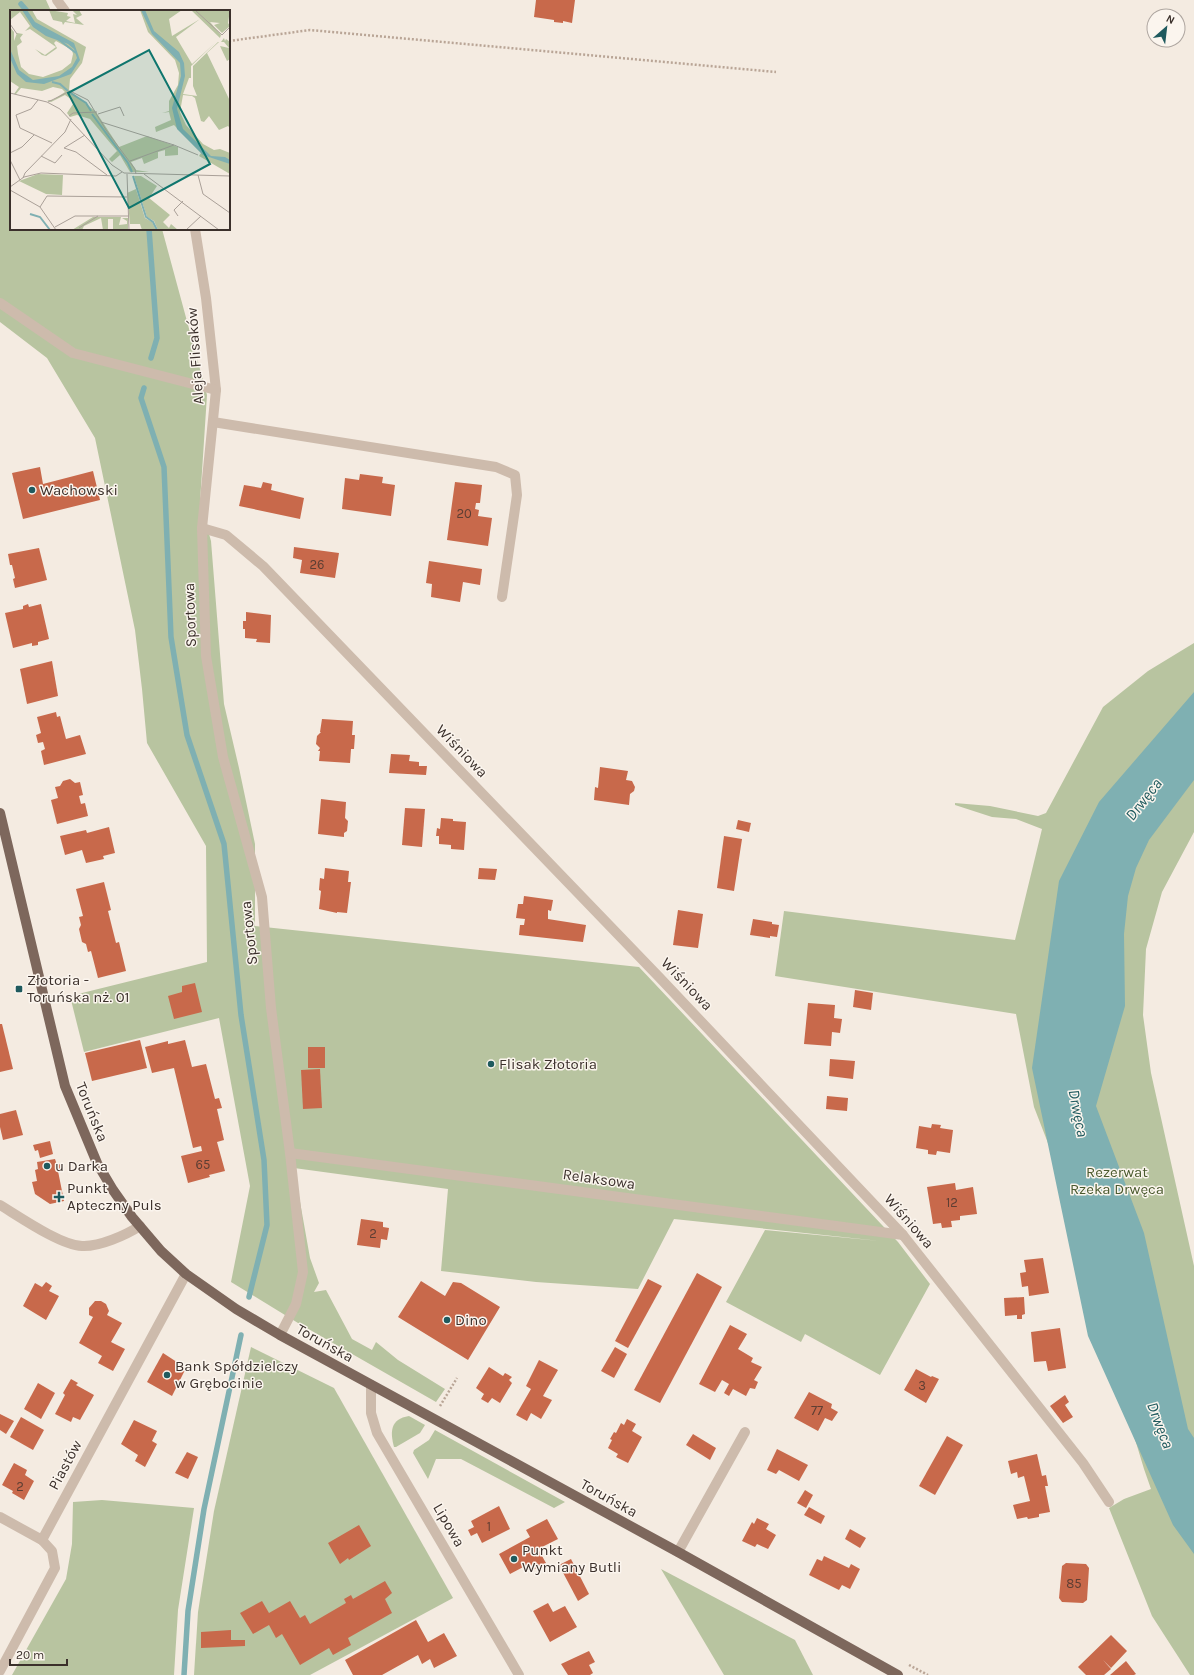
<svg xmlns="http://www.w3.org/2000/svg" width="1194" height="1675" font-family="Karla,sans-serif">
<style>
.green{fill:#b8c4a0}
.water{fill:#7fb0b2}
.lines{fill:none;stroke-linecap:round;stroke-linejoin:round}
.stream{stroke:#7fb0b2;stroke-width:5.5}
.building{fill:#c8694b}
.path{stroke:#b9a596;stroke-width:2.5;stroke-dasharray:2 2;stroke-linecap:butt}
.minor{stroke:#cdbbac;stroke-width:10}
.major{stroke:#7d675c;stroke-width:10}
.poi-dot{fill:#1f5a5e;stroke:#fbf5ee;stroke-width:1.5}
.labels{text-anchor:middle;stroke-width:3;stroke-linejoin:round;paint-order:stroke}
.number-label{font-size:13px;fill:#5e3e33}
.street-label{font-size:15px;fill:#3b302b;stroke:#fbf5ee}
.poi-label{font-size:15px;fill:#3b302b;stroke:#fbf5ee;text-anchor:start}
.park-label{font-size:15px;fill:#4a5a2e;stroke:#fbf5ee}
.water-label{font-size:16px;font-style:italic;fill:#1f5a5e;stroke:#fbf5ee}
.inset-river{fill:none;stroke:#7fb0b2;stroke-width:2}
.inset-road{fill:none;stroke:#aaa098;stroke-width:1}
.view{fill:#0f766e;fill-opacity:0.15;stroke:#0f766e;stroke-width:2}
.inset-edge{fill:none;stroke:#3b302b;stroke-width:2}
</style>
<rect width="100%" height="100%" fill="#f4ebe1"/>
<!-- green -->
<g class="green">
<polygon points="0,0 46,0 51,11 11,11 11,229 162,229 207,395 200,502 211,541 224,704 239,768 255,844 255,926 639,967 898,1242 930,1284 880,1375 805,1334 801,1342 726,1302 765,1230 880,1241 674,1219 638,1289 536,1282 441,1271 448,1189 294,1168 310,1258 319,1283 314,1292 326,1290 352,1339 372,1350 376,1342 398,1360 445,1389 436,1402 298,1323 231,1282 250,1186 219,1018 84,1052 70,996 207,962 206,846 147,743 142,689 135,630 95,438 47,358 0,322"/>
<polygon points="1194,643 1194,832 1162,892 1146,949 1143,1015 1151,1073 1194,1266 1194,1675 1190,1675 1152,1616 1109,1508 1124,1499 1151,1489 1144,1469 1061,1193 1058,1169 1034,1107 1016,1014 775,976 784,911 1015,940 1042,829 1016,819 992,817 955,805 955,803 990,806 1038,816 1046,813 1103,707 1148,671"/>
<polygon points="251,1347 334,1388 453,1598 310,1675 194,1675 198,1612 214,1511"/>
<path d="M409,1416L425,1425L420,1433L396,1447H394C390,1432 390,1419 409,1416Z"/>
<polygon points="435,1430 565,1502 554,1508 461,1459 436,1459 428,1479 413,1453 414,1450 429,1440"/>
<polygon points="102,1500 194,1508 178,1610 174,1675 12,1675 66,1579 72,1544 73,1502"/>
<polygon points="661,1569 795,1640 813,1675 724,1675"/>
</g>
<!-- water -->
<polygon class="water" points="1194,692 1194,780 1149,840 1136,868 1128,896 1124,934 1125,1006 1096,1106 1144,1233 1188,1429 1194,1438 1194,1554 1173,1525 1088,1336 1032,1068 1059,881 1099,802"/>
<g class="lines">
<!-- stream -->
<g class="stream">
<polyline points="21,4 27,11"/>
<polyline points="149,229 157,338 151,358"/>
<polyline points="144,388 141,398 164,467 171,637 187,735 224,844 241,1015 264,1160 267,1225 249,1297"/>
<polyline points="184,1675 188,1611 204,1509 241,1335"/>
</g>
</g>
<!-- building -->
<g class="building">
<polygon points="536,0 575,0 572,23 563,21 563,23 554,22 554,20 534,17"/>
<polygon points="40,467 43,484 93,471 100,500 23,519 12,473"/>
<polygon points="360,474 383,477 382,483 395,485 391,516 342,509 345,478 359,480"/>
<polygon points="263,482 272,484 271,490 304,498 300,519 239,506 244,485 261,488"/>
<polygon points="455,482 482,485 480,503 476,503 475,509 479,510 478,516 492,518 488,546 447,540"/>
<polygon points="294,547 339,553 335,578 300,573 302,560 293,558"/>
<polygon points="39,548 47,580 15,588 13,579 15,578 12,565 10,565 8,554"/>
<polygon points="429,561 482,569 480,585 463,582 460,602 431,597 432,584 426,583"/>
<polygon points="28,604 29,607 41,604 49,639 38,642 38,645 32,646 32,643 13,648 5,613 23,609 23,606"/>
<polygon points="246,612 271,615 270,643 256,642 257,639 245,638 245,629 243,629 243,621 246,621"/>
<polygon points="52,661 58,696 27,704 20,669"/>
<polygon points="56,712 57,717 60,716 66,739 80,735 86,754 44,765 41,751 45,749 43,742 38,743 36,735 41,733 37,717"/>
<polygon points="322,719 353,721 352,735 355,735 354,749 351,749 350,763 319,761 320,751 318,751 320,748 316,744 317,736 321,732 320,732"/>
<polygon points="391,754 410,755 409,761 419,762 419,766 427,766 426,775 389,773"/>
<polygon points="600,767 628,771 626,780 632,781 635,787 634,791 630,794 629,805 594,800 595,787 598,788"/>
<polygon points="70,779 75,783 80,782 83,795 79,796 81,804 85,803 88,816 57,824 51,800 58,798 55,787 60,786 63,781"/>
<polygon points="321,799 346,802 345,818 348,821 347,831 344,833 344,837 318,834"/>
<polygon points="405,808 425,809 422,847 402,845"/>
<polygon points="441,818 453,819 453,821 466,822 464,850 451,849 451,845 439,844 439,836 436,836 437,828 440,829"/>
<polygon points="738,820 751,823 749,832 736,829"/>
<polygon points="109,827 115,853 103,856 104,859 86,863 82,850 65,855 60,836 86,830 87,833"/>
<polygon points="724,836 742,839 734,891 717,888"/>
<polygon points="325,868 349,871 348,882 351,882 347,913 337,912 337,913 319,909 321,891 319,890 320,878 324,879"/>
<polygon points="479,868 497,869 495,880 478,879"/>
<polygon points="104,882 111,910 108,911 116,943 119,942 126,971 98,978 91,951 88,952 86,944 82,942 79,929 81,925 79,917 83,916 76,889"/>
<polygon points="524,896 553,900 551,911 548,910 548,919 586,925 583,942 519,935 520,925 524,925 525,919 516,918 518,904 523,904"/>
<polygon points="678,910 703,914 698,948 673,945"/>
<polygon points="753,919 772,922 772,924 779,925 777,937 770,936 770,938 750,935"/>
<polygon points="195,983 202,1012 174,1019 168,996 182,992 182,986"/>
<polygon points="855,990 873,993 871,1010 853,1007"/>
<polygon points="808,1003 835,1005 834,1018 842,1019 840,1033 832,1032 831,1046 804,1044"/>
<polygon points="0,1024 2,1024 13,1069 0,1072"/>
<polygon points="140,1040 147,1068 92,1081 85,1053"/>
<polygon points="185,1040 192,1067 206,1064 215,1099 219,1098 222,1108 217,1109 224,1140 217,1142 225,1171 209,1175 210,1177 188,1183 181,1156 202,1151 201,1146 193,1148 174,1068 152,1073 145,1047 168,1041 168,1044"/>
<rect x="308" y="1047" width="17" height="21"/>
<polygon points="830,1059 855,1061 853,1079 829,1076"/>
<polygon points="320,1069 322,1108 303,1109 301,1070"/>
<polygon points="827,1096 848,1098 847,1111 826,1109"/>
<polygon points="16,1110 23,1135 3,1140 0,1127 0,1114"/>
<polygon points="932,1124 941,1125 940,1128 953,1130 950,1153 937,1151 936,1155 928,1154 928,1150 916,1148 919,1126 931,1128"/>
<polygon points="50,1141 53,1154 40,1158 38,1150 35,1151 33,1145"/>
<polygon points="55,1159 57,1165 61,1164 62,1170 58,1171 64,1201 50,1204 35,1194 32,1182 37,1181 35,1170 38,1169 37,1162"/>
<polygon points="955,1183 956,1190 973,1187 977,1214 960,1216 960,1220 951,1221 952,1227 942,1228 941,1223 933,1224 927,1187"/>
<polygon points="361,1219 383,1222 383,1227 389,1228 387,1240 381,1239 380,1248 357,1245"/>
<polygon points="1043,1258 1049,1293 1029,1296 1028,1286 1022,1287 1020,1273 1026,1272 1024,1260"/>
<polygon points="697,1273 722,1287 660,1403 634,1390"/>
<polygon points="648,1279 662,1286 628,1348 615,1341"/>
<polygon points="421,1281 445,1296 453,1282 461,1283 500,1307 468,1360 398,1317"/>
<polygon points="46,1282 52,1286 49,1291 59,1296 46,1320 23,1306 35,1283 42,1287"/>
<polygon points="1024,1297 1025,1314 1022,1315 1022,1319 1017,1319 1017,1315 1005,1316 1004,1298"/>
<polygon points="95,1301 101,1301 106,1304 109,1311 107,1315 122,1323 111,1342 125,1349 113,1371 98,1363 102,1356 79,1343 93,1317 89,1315 89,1308"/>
<polygon points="730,1325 747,1334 738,1349 753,1358 751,1362 762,1367 754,1380 758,1382 755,1389 750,1388 746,1396 733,1389 729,1396 724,1393 729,1384 722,1380 715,1392 699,1384"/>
<polygon points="1060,1328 1066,1368 1048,1371 1046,1361 1034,1362 1031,1332"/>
<polygon points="615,1347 627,1354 614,1378 601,1371"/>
<polygon points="163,1353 186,1368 172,1396 147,1382"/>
<polygon points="539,1360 558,1370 543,1396 552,1400 541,1419 531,1413 527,1421 516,1415 531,1389 526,1386"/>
<polygon points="489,1367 503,1376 505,1373 512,1377 509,1380 512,1383 500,1403 492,1398 488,1403 481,1399 484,1394 476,1388"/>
<polygon points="916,1369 931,1377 932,1376 939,1379 926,1403 904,1390"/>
<polygon points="71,1379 78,1383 76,1385 94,1395 80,1420 73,1417 71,1422 55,1414 65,1395 63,1393"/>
<polygon points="38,1383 55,1393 41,1419 24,1409"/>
<polygon points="809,1392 832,1404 831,1408 838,1412 832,1421 825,1418 818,1431 794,1418"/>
<polygon points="1065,1395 1069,1402 1065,1405 1073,1417 1063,1423 1050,1406"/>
<polygon points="0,1414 14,1421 6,1434 0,1430"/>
<polygon points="21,1417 44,1430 33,1450 10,1437"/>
<polygon points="627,1419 636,1424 632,1431 642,1437 628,1463 616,1457 618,1454 608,1448 612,1440 610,1439 614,1432 616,1433 621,1423 624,1425"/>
<polygon points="134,1420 157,1431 152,1441 157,1444 145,1467 135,1461 138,1455 121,1444"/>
<polygon points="693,1434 716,1448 710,1460 686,1445"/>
<polygon points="947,1436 963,1445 935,1495 919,1486"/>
<polygon points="777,1449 808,1465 799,1481 779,1470 776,1474 767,1470"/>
<polygon points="187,1452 198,1457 188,1479 175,1473"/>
<polygon points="1037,1454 1042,1476 1046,1475 1048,1486 1045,1486 1050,1512 1039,1514 1039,1517 1028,1519 1027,1517 1017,1519 1013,1505 1030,1501 1024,1476 1018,1478 1017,1472 1011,1474 1008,1461"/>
<polygon points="14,1463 27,1470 25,1475 34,1481 24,1500 12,1493 13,1491 2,1485"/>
<polygon points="805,1490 813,1495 806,1508 797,1503"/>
<polygon points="499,1506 510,1529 482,1543 477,1533 471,1536 468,1530 474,1527 471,1521"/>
<polygon points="809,1507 825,1516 821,1524 804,1515"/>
<polygon points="757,1518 769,1524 766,1529 776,1535 768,1549 757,1544 755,1547 742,1541 752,1522 754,1524"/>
<polygon points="547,1519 558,1539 538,1549 546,1563 531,1571 527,1565 510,1574 499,1554 530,1537 526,1530"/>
<polygon points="359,1525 371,1546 349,1560 348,1558 340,1564 328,1543"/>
<polygon points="850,1529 866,1538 860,1548 845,1539"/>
<polygon points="824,1556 849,1568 851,1564 860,1569 850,1589 842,1585 839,1590 809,1575 817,1559 822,1561"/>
<polygon points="571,1559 589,1594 578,1601 559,1565"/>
<polygon points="1066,1563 1086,1564 1089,1568 1087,1600 1083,1603 1062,1602 1059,1598 1062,1566"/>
<polygon points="385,1581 392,1593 385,1599 392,1613 348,1638 351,1645 333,1655 329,1648 300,1665 282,1634 276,1638 269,1625 253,1634 240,1613 262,1601 269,1613 290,1601 300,1618 305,1615 310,1624 346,1603 344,1599 351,1595 353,1599"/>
<polygon points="548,1603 553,1612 565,1606 577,1627 550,1642 533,1611"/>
<polygon points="416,1620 428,1642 444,1633 457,1656 434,1668 430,1659 422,1664 418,1655 382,1675 353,1675 345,1660"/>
<polygon points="231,1630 231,1640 245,1640 245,1646 201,1648 201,1632"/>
<polygon points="1111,1635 1127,1651 1111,1668 1103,1660 1111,1669 1104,1675 1086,1675 1078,1667"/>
<polygon points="589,1651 595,1662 589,1665 593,1673 590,1675 568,1675 561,1664"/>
<polygon points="1126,1661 1136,1674 1134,1675 1110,1675"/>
</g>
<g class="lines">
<!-- path -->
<g class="path">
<polyline points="229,41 310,30 776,72"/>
<polyline points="440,1406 457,1378"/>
<polyline points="909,1665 928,1675"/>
</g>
<!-- minor -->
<g class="minor">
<polyline points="57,0 65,11"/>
<polyline points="195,229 206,298 216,390 202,528 206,656 223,757 262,897 271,1008 290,1153 303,1272 296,1304 280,1335"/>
<polyline points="0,303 73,353 216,390"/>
<polyline points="213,422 496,467 515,475 517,495 502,597"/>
<polyline points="202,528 226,535 263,566 659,977 903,1235 1083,1463 1109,1502"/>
<polyline points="290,1153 903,1235"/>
<path d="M0,1205C20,1217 60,1245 82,1246C99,1247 126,1235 140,1226"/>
<polyline points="371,1385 371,1413 377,1433 519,1675"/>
<polyline points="0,1517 42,1540"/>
<polyline points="678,1552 745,1432"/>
<polyline points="0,1671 55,1568 52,1551 42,1540 186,1274"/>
</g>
<!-- major -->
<polyline class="major" points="0,813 65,1086 97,1163 113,1190 132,1217 161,1251 186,1274 236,1309 280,1335 678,1552 898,1675"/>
</g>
<!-- markers -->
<g class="poi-dot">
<circle cx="32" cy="490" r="4"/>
<rect x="15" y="985" width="8" height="8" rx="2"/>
<circle cx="491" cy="1064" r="4"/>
<circle cx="47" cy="1166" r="4"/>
<path d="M57 1191h4v4h4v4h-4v4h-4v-4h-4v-4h4z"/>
<circle cx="447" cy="1320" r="4"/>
<circle cx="167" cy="1375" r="4"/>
<circle cx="514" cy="1559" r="4"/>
</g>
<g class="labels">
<!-- number labels -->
<g class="number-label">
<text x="464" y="518">20</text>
<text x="317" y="569">26</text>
<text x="203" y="1169">65</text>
<text x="952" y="1207">12</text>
<text x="373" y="1238">2</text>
<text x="922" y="1390">3</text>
<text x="817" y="1415">77</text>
<text x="20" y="1491">2</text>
<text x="489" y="1531">1</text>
<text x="1074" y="1588">85</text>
</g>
<!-- street labels -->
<g class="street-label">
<text transform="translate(195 356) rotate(-94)" y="5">Aleja Flisaków</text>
<text transform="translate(190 615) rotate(-92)" y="5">Sportowa</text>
<text transform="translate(462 751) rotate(46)" y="5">Wiśniowa</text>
<text transform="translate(249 933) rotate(-96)" y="5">Sportowa</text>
<text transform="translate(687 984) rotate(46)" y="5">Wiśniowa</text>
<text transform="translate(92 1112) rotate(68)" y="5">Toruńska</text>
<text transform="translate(599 1179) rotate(8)" y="5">Relaksowa</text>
<text transform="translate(909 1221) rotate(49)" y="5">Wiśniowa</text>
<text transform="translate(325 1343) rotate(29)" y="5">Toruńska</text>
<text transform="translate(65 1465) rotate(-62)" y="5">Piastów</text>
<text transform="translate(609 1498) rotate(29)" y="5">Toruńska</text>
<text transform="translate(449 1525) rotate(60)" y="5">Lipowa</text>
</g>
<!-- poi labels -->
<g class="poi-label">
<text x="40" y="495">Wachowski</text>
<text x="27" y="985">Złotoria -<tspan x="27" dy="17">Toruńska nż. 01</tspan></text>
<text x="499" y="1069">Flisak Złotoria</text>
<text x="55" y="1171">u Darka</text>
<text x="67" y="1193">Punkt<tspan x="67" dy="17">Apteczny Puls</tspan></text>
<text x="455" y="1325">Dino</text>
<text x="175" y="1371">Bank Spółdzielczy<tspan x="175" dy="17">w Grębocinie</tspan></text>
<text x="522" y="1555">Punkt<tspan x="522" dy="17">Wymiany Butli</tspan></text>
</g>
<!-- park labels -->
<g class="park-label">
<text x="1117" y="1177">Rezerwat<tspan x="1117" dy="17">Rzeka Drwęca</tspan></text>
</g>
<!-- water labels -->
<g class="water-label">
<text transform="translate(1143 799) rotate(-52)" y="6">Drwęca</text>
<text transform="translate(1079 1113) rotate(79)" y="6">Drwęca</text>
<text transform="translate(1161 1425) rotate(69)" y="6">Drwęca</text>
</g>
</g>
<!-- overview -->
<g transform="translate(10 10)">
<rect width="220" height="220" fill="#f4ebe1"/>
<path d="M1,0H22L27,9L76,37L72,53L60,69L59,80L86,102L109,137L137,126L168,137V145L155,146V140L148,142V148L134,154L132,148L121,152L126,160L139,162H120L110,145L102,152L99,149L107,141L80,109L67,105L60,107L57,103L63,94L61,89L55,85L41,92L37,90H43L55,82L52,79L43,77L32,81L11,78L6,84H4L9,77L0,71V17L4,22V31L7,23L13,24L10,28L12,32L7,36L8,44L11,57L19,64L33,67L52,60L61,53L63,44L62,40L46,31L44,33L47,38L46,39L36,46L32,45L25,39L35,45L46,37L20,19L15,21L20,16L10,2L0,10ZM39,0L58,3L57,6L61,7L56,11L65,13L63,4L67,5L62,0H69L72,5L66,8L74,15L55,12L53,15L52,12L43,10ZM130,0H172L159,9L162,26L190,9L166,27L182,54L205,33L181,56V68H179L173,84L187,86L183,76V56L208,32H209L197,43L220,91V118L218,116L209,120L199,106L194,112L191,111L185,88L182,86L173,85L170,102L176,115L193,134L204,140L210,139L220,143V164L189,146L191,143L164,115L146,122L145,117L161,110L159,102L152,103L159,101V91L168,75L169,63L165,50L138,22ZM181,0H220L218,13L220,16L212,23L204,15L210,13L200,12L211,25L210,28ZM214,28L215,31L216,29L220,32V49L217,51L210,36L219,38L214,32H211ZM28,164L53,165L52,185L36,184L9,171ZM124,166H131L147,176L139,188L160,205L153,212L159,218L161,214L168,220H148L144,211L137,207ZM126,179L135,208L142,212L146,220H132L130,214H120L117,183ZM83,207H111L109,215L117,214V211L112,208H118V220H103V209H98V220H93L91,208L74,216L72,220H62Z" fill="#b8c4a0"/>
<path d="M12,0H17L25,12L64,33L70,50L61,64L34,74L16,72L7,64L0,48V39L9,60L23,70L49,66L62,57L67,48L64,39L58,34L36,26L23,17ZM131,0H135L144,21L169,42L174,53L175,66L167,99L173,119L201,146L215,147L220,150V154L193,145L167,119L162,98L171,66L170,53L142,24Z" fill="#7fb0b2"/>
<path class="inset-river" d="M48,29L66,43M42,72L50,74L58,81M59,82L76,93L81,101M82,104L118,153L122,162M123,166L136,207L143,212L147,220M20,204L30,207L40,220"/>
<path class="inset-road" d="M185,0L212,25L220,17M0,14L7,24M0,83L37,92L50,99L102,155L114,163L220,166M38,92L60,81L78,90L96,120L125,159L126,164M88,104L110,97L114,106M6,105L10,118L42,133M6,105L21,99L28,90M59,106L63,103L87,102M91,112L164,135L188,145M54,138L66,142L97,165M54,138L75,125M0,143L12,137L24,125M31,146L45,153L52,145M0,150L10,170M120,151L164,135M117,164L119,220M134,164L209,220M188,165L193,184L220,203M13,168L15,163L55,122L61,109M0,177L14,167L31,163L106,166L112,162M0,180L30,197L46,220M30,197L37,186L117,187M168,206L164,200L173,191M45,217L65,206H119M69,218L88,206M176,220L191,206"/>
<path class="view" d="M139,40L200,154L119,198L58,83Z"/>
<rect width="220" height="220" class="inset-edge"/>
</g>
<!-- north arrow -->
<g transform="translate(1166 28) rotate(28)"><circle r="19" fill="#fbf5ee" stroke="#aea6a0"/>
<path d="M0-3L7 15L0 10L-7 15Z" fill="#1f5a5e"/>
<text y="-6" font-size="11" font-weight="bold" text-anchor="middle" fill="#3b302b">N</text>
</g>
<!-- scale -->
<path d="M10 1659v6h57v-6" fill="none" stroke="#3b302b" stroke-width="2"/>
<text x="16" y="1659" font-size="12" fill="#3b302b" stroke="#fbf5ee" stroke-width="3" paint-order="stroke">20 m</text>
</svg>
